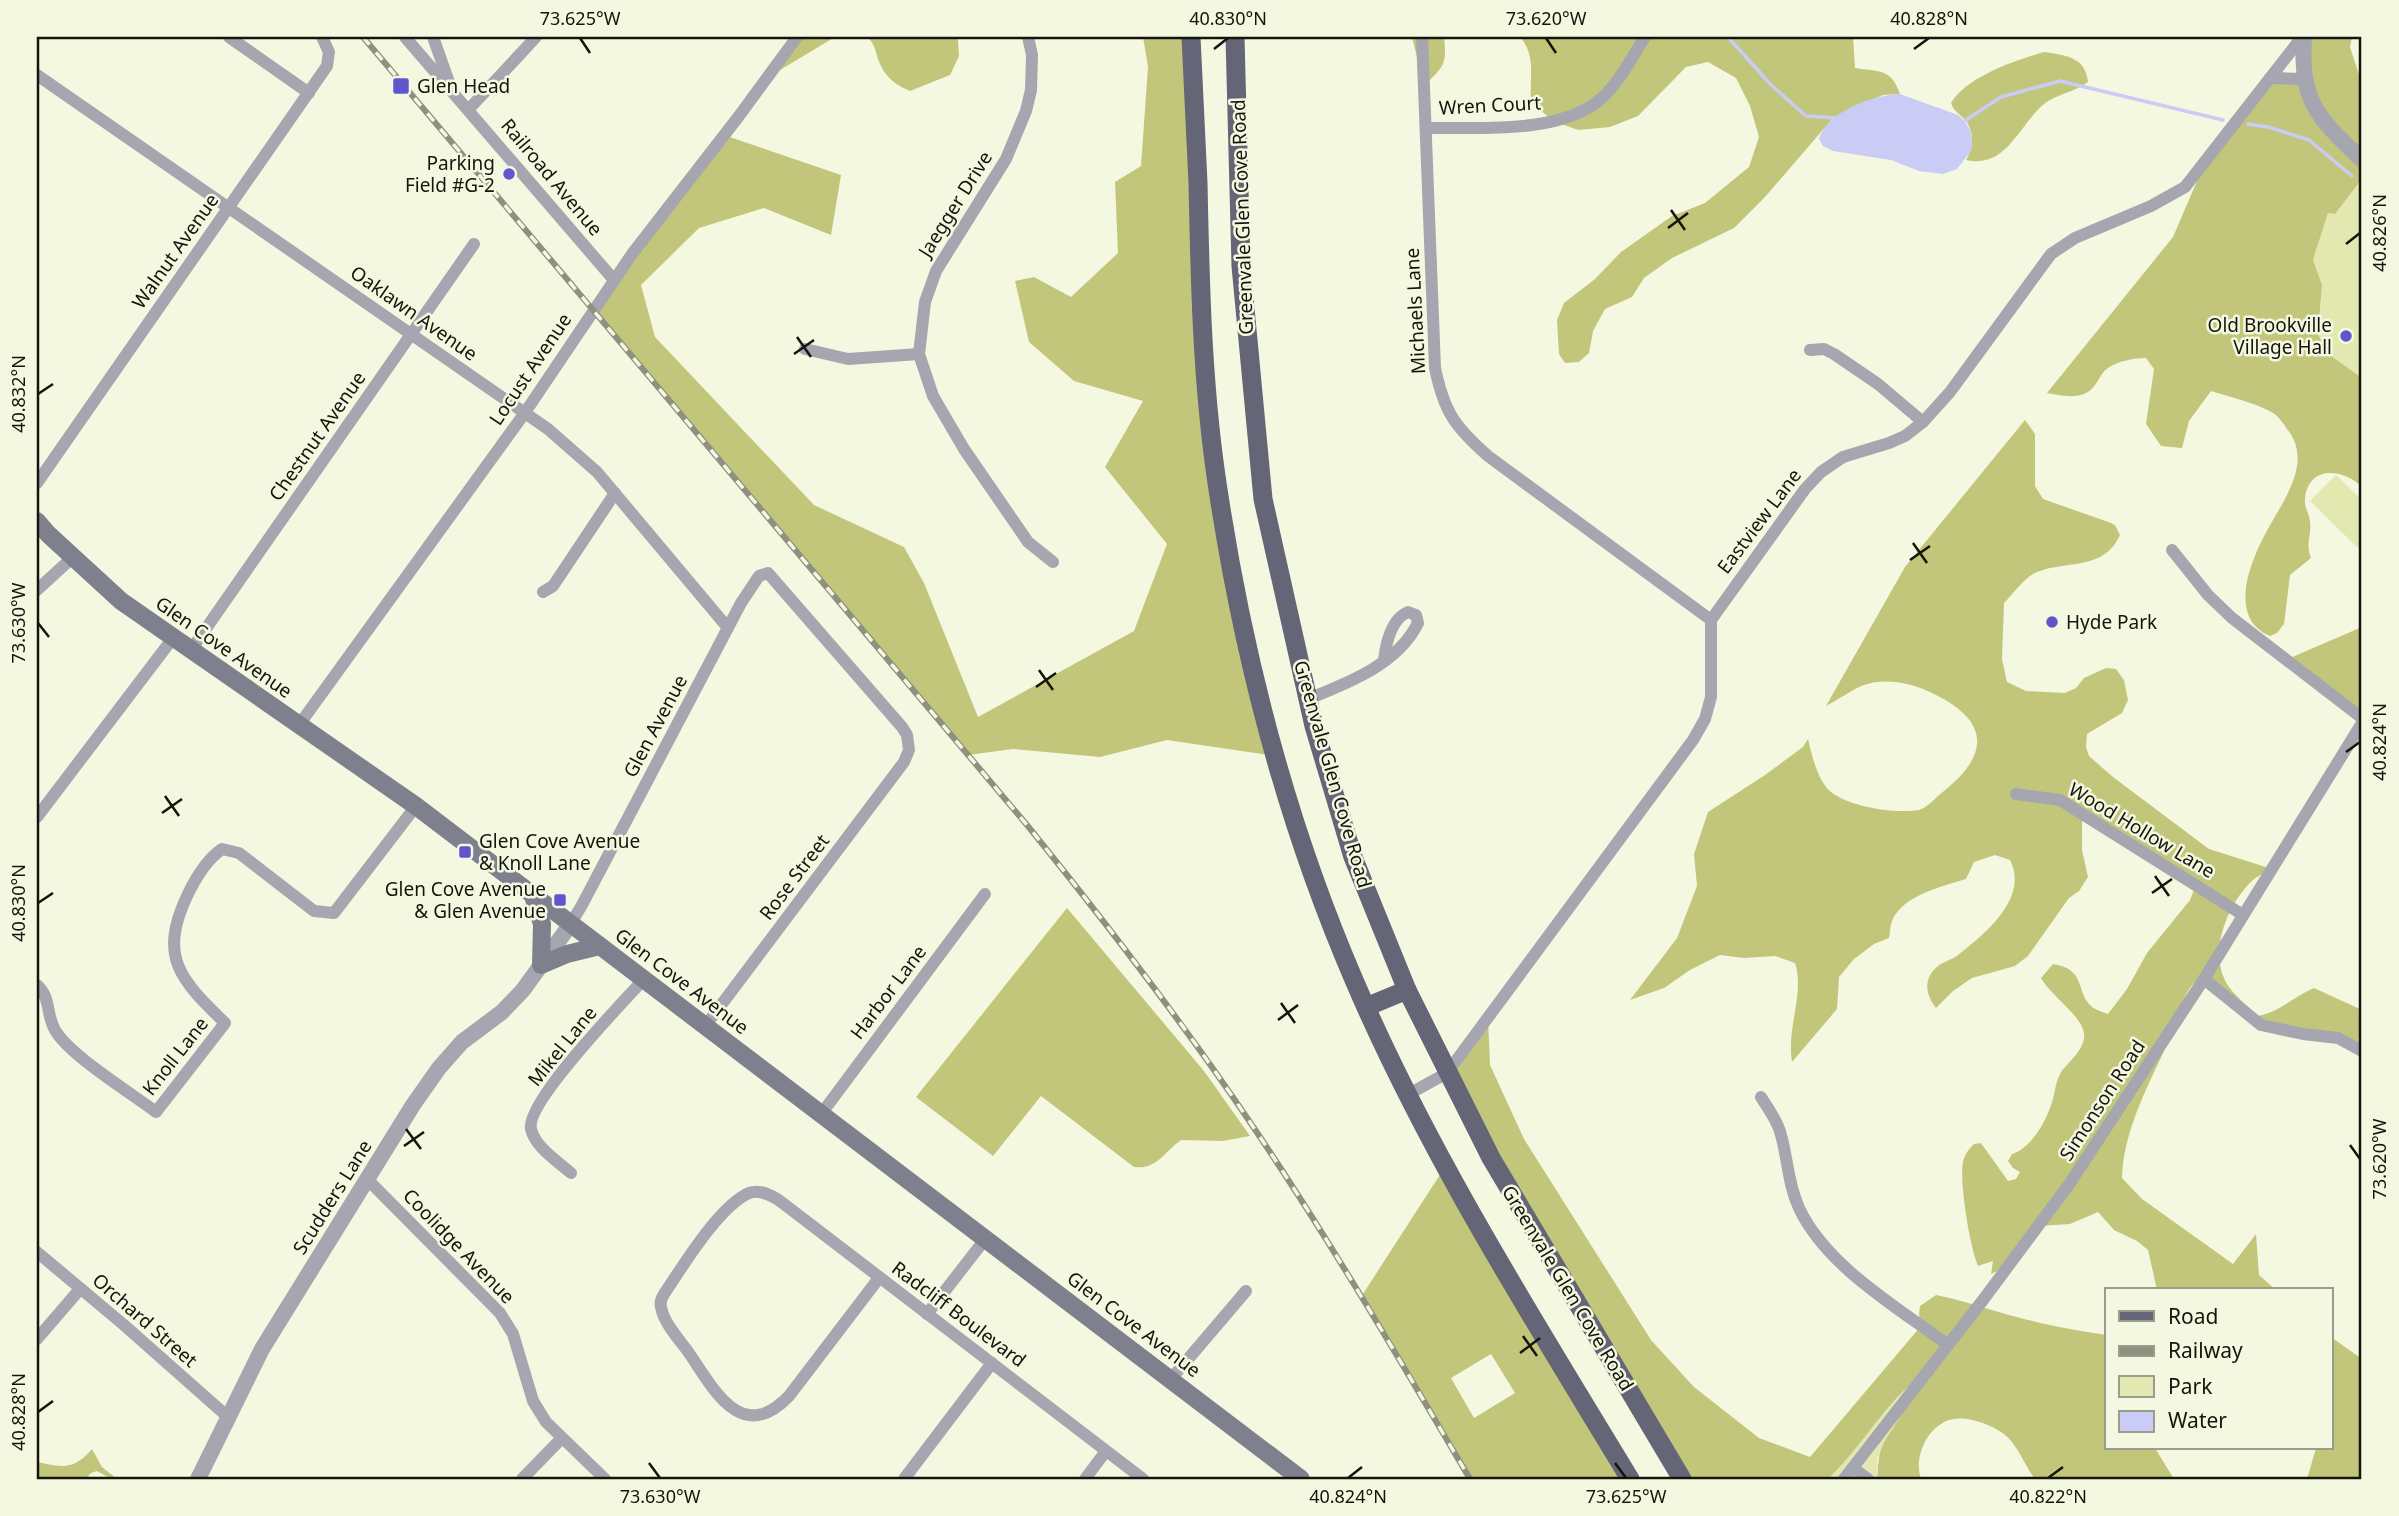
<svg xmlns="http://www.w3.org/2000/svg" width="2399" height="1516" font-family="'Noto Sans',sans-serif">
<style>
.green{fill:#e3e7b0}
.forest{fill:#c2c67b;fill-rule:evenodd}
.water{fill:#caccf6}
.lines{fill:none;stroke-linecap:round;stroke-linejoin:round}
.stream{stroke:#caccf6;stroke-width:3.5}
.minor{stroke:#a6a6b0;stroke-width:12}
.tertiary{stroke:#a6a6b0;stroke-width:16}
.secondary{stroke:#7f808e;stroke-width:18}
.primary{stroke:#646576;stroke-width:19}
.rail-casing{stroke:#8e9080;stroke-width:6}
.rail{stroke:#f5f8e1;stroke-width:3.5;stroke-dasharray:10;stroke-linecap:butt}
.ticks{fill:none;stroke:#14150d;stroke-width:2.5}
.poi-dot{fill:#6155ce;stroke:#f5f8e1;stroke-width:2.5}
.labels{text-anchor:middle;stroke-width:5;stroke-linejoin:round;paint-order:stroke}
.poi-label{font-size:19px;fill:#14150d;stroke:#f5f8e1;text-anchor:start}
.street-label{font-size:19px;fill:#14150d;stroke:#f5f8e1}
.neatline{fill:none;stroke:#14150d;stroke-width:2.5}
.ticks-label{font-size:18px;text-anchor:middle;fill:#14150d}
</style>
<rect width="100%" height="100%" fill="#f5f8e1"/>
<!-- green -->
<g class="green">
<polygon points="2362,179 2362,378 2327,353 2318,334 2322,285 2313,261 2328,213 2335,214"/>
<polygon points="2336,475 2362,500 2362,543 2358,548 2310,501"/>
<path d="M1932,1371L1877,1459L1878,1476L1868,1479H1828C1865,1444 1887,1396 1932,1371Z"/>
</g>
<!-- forest -->
<g class="forest">
<polygon points="797,37 835,37 765,79"/>
<path d="M867,37H955L958,40L959,56L950,75L910,91C896,85 886,78 880,64C875,53 876,44 867,37Z"/>
<polygon points="1143,37 1191,37 1207,400 1275,756 1167,740 1100,757 1013,749 968,755 593,310 724,135 841,175 831,235 764,208 699,228 641,285 655,337 814,505 904,547 924,583 978,717 1134,631 1167,544 1105,467 1143,401 1074,381 1029,342 1015,281 1034,277 1071,297 1118,253 1115,182 1141,166 1148,67"/>
<path d="M1412,37H1444C1447,64 1444,67 1424,85Z"/>
<path d="M1520,37H1853L1855,68C1880,72 1891,68 1900,94L1883,95L1833,118L1765,197L1734,228L1672,258L1644,278L1632,297L1605,309L1593,331L1589,353L1579,362L1565,363L1559,354L1557,320L1564,303L1595,279L1621,252L1672,216L1705,203L1749,167L1759,137L1750,106L1736,78L1708,62L1686,67L1638,116L1610,127L1578,130L1553,121L1531,102C1529,79 1537,56 1520,37Z"/>
<path d="M2306,37H2352L2350,47L2362,84V179L2335,214L2328,213L2313,260L2322,285L2318,334L2327,353L2362,378V487C2343,468 2308,465 2305,499C2304,507 2309,513 2310,521C2312,536 2305,542 2311,558L2290,575L2284,624L2277,633L2270,636C2226,617 2251,559 2269,527C2285,498 2313,461 2287,429C2284,424 2278,416 2273,413C2257,403 2229,397 2211,391L2189,421L2182,448L2161,446L2146,424L2154,369L2146,358C2134,358 2118,361 2108,368C2099,374 2097,388 2086,393C2074,399 2058,395 2047,393L2173,237L2204,165L2270,78L2301,80Z"/>
<path d="M2044,52C2065,55 2086,57 2088,82C2075,92 2057,94 2044,104C2018,126 2007,169 1966,160C1973,148 1975,134 1966,121C1960,114 1954,112 1951,103C1968,76 2014,61 2044,52Z"/>
<path d="M2025,420L2035,434V486L2043,499L2111,523L2115,525L2120,535C2103,572 2067,559 2035,573C2024,578 2013,594 2004,603L2002,659L2007,682L2026,691L2065,693L2076,688L2084,678L2106,668L2116,669L2124,680L2128,700L2122,713L2087,734L2086,747L2089,756L2113,777L2209,849L2272,869C2266,872 2258,876 2253,880C2227,904 2208,952 2227,984C2234,996 2248,1005 2257,1016C2279,1013 2294,996 2314,988L2362,1010V1048L2263,1023L2234,998L2194,983C2183,995 2182,1007 2177,1022C2156,1073 2124,1122 2122,1178L2142,1199L2233,1264L2256,1234L2259,1275L2276,1290H2157L2148,1250L2137,1241L2114,1230L2098,1212L2070,1224L2039,1226L2009,1266L1991,1274L1993,1261L1978,1266C1970,1248 1959,1181 1963,1162C1965,1154 1968,1150 1974,1144L1981,1143L2008,1181L2016,1179L2020,1172L2013,1168L2008,1161L2012,1154C2031,1148 2045,1123 2051,1105C2055,1095 2055,1083 2060,1074C2068,1061 2086,1050 2084,1033C2081,1015 2051,996 2041,978L2053,964C2087,969 2075,992 2092,1007C2096,1010 2103,1012 2108,1014L2127,989L2147,953L2190,900L2194,890L2082,814V850L2088,877L2079,891L2069,898L2028,956L2015,966L1972,978L1953,991L1936,1008C1925,994 1923,978 1938,966C1944,961 1952,960 1958,955C1986,933 2029,898 2010,860L1995,855L1974,862L1966,879C1941,887 1903,895 1892,921C1890,926 1890,933 1889,938L1874,944L1854,959L1839,977L1837,1009L1792,1062C1786,1029 1805,994 1795,963L1775,956L1744,958L1720,955L1690,970L1664,988L1630,1000L1677,938L1697,886L1694,854L1708,812L1765,775L1803,747L1808,739C1812,755 1817,780 1831,792C1850,807 1895,814 1919,810C1927,808 1937,796 1944,791C1989,755 1990,722 1936,695C1915,684 1887,677 1864,685C1851,690 1838,700 1826,706L1905,567Z"/>
<polygon points="2362,627 2362,717 2290,658"/>
<path d="M1067,908L1204,1071L1250,1136L1223,1141L1181,1140C1164,1152 1157,1170 1134,1167L1041,1096L993,1156L916,1097Z"/>
<path d="M1488,1018L1490,1065L1524,1139L1651,1340L1694,1387L1759,1438L1810,1457L1921,1326L1919,1314L1920,1306L1936,1295C1957,1299 1978,1306 1999,1312C2031,1322 2073,1330 2107,1335V1448H2155L2174,1479H2035C2025,1466 2017,1444 2004,1434C1992,1425 1969,1416 1953,1419C1928,1424 1913,1457 1921,1479H1868L1878,1476C1877,1444 1888,1439 1902,1413C1907,1403 1911,1391 1915,1381C1881,1409 1860,1449 1828,1479H1682L1447,1073Z"/>
<path d="M1445,1167L1630,1479H1470L1361,1297ZM1491,1354L1515,1393L1474,1418L1451,1378Z"/>
<polygon points="2331,1337 2362,1359 2362,1479 2307,1479 2316,1448 2331,1448"/>
<path d="M92,1449L102,1467L117,1479H111L97,1471L91,1473L86,1479H37V1462C62,1467 73,1471 92,1449Z"/>
</g>
<!-- water -->
<path class="water" d="M1900,94L1958,115C1971,126 1974,136 1971,151L1957,169L1943,174L1919,171L1891,160L1833,151L1823,146L1819,139C1827,111 1874,95 1900,94Z"/>
<g class="lines">
<!-- stream -->
<g class="stream">
<polyline points="1728,37 1771,85 1806,116 1836,118"/>
<polyline points="1963,122 2001,97 2060,81 2223,120"/>
<polyline points="2248,124 2268,127 2309,140 2352,176"/>
</g>
<!-- minor -->
<g class="minor">
<polyline points="229,37 309,93"/>
<polyline points="405,37 614,280"/>
<polyline points="433,37 450,85"/>
<polyline points="1028,37 1032,55 1031,90 1026,111 1006,159 936,271 925,302 919,354 933,396 964,449 1028,542 1053,562"/>
<path d="M1422,37L1435,368C1444,412 1455,427 1488,456L1711,620"/>
<polyline points="37,75 548,429 597,472 728,628"/>
<polyline points="2270,78 2304,79"/>
<polyline points="469,109 536,37"/>
<path d="M1426,128C1478,127 1561,135 1602,98C1620,81 1632,57 1645,37"/>
<polyline points="805,349 848,359 919,354"/>
<polyline points="1810,350 1824,349 1834,354 1878,384 1923,422"/>
<polyline points="37,483 327,66 329,52 322,37"/>
<polyline points="2172,550 2208,595 2232,618 2362,718"/>
<polyline points="37,590 73,557"/>
<polyline points="543,592 553,586 615,493"/>
<polyline points="191,650 474,244"/>
<path d="M1308,699C1348,683 1398,664 1418,623L1416,615L1408,612C1391,619 1386,643 1384,660"/>
<polyline points="299,725 524,414 632,254 739,116 797,37"/>
<polyline points="2016,794 2060,800 2243,915"/>
<polyline points="37,817 173,638"/>
<polyline points="570,925 582,905 741,603 759,576 768,573 902,727 907,735 909,750 904,762 706,1025"/>
<polyline points="2204,979 2261,1025 2303,1034 2338,1038 2362,1051"/>
<path d="M37,985C51,997 46,1015 55,1030C69,1055 131,1093 156,1112L225,1023C181,980 158,958 187,896C195,879 206,860 222,849L239,853L314,911L334,913L416,806"/>
<polyline points="1407,1095 1447,1073 1693,740 1705,719 1711,697 1711,620 1805,489 1821,472 1843,457 1889,443 1905,436 1923,422 1950,392 2051,254 2075,238 2151,206 2185,187 2302,37"/>
<path d="M1761,1097C1768,1109 1778,1121 1781,1135C1788,1160 1788,1184 1799,1208C1826,1266 1897,1307 1948,1345"/>
<polyline points="822,1113 985,894"/>
<path d="M571,1173C557,1161 535,1147 531,1129C525,1103 624,1001 645,978"/>
<polyline points="368,1180 500,1313 513,1334 533,1401 546,1422 605,1479"/>
<polyline points="37,1252 124,1325 228,1417"/>
<path d="M879,1278L789,1396C742,1445 714,1390 689,1353C680,1340 664,1324 661,1307C659,1300 664,1294 668,1288C686,1261 720,1206 749,1193C760,1189 771,1195 780,1201L1143,1479"/>
<polyline points="927,1314 986,1238"/>
<polyline points="37,1339 80,1289"/>
<polyline points="1171,1379 1246,1291"/>
<polyline points="1853,1468 1868,1479"/>
<polyline points="522,1479 562,1438"/>
<polyline points="904,1479 992,1363"/>
<polyline points="1085,1479 1106,1451"/>
<polyline points="1844,1479 1983,1300 2070,1183 2204,979 2362,723"/>
</g>
<!-- tertiary -->
<g class="tertiary">
<path d="M2304,37C2300,102 2317,117 2362,160"/>
<polyline points="198,1479 262,1349 413,1105 439,1068 462,1042 502,1012 523,990 570,925"/>
</g>
<!-- secondary -->
<g class="secondary">
<polyline points="37,521 48,534 121,601 416,806 1301,1479"/>
<polyline points="533,896 542,924 541,965 567,954 600,946"/>
</g>
<!-- primary -->
<g class="primary">
<path d="M1191,37C1193,86 1196,134 1198,183C1200,281 1202,378 1216,476C1241,648 1285,820 1354,980C1429,1155 1532,1317 1630,1479"/>
<polyline points="1235,37 1241,266 1263,499 1314,726 1353,857 1407,990 1491,1158 1682,1479"/>
<polyline points="1366,1007 1407,990"/>
</g>
<!-- rail casing -->
<g class="rail-casing">
<path id="rail" d="M363,37L1027,825C1107,924 1185,1025 1256,1131C1332,1244 1401,1362 1470,1479"/>
</g>
<!-- rail -->
<use href="#rail" class="rail"/>
</g>
<!-- ticks -->
<path class="ticks" d="M580,38L590,53M1546,38L1556,53M1214,49L1228,38M1914,49L1929,38M1671,210L1685,230M1668,228L1688,213M2346,244L2360,233M797,337L811,357M794,354L814,340M38,394L53,384M1913,543L1927,563M1910,560L1930,546M38,623L49,637M1039,670L1053,690M1036,687L1056,673M2346,752L2360,742M165,796L179,816M162,813L182,799M2155,876L2169,896M2152,893L2172,879M38,903L53,893M1281,1003L1295,1023M1278,1020L1298,1005M406,1129L421,1149M2350,1145L2360,1159M404,1146L424,1132M1523,1336L1537,1356M1520,1353L1540,1338M38,1412L53,1401M649,1463L660,1478M1615,1463L1626,1478M1348,1478L1362,1467M2048,1478L2063,1467"/>
<!-- markers -->
<g class="poi-dot">
<rect x="392" y="77" width="18" height="18" rx="3.5"/>
<circle cx="509" cy="174" r="7"/>
<circle cx="2346" cy="336" r="7"/>
<circle cx="2052" cy="622" r="7"/>
<rect x="458" y="845" width="14" height="14" rx="3.5"/>
<rect x="553" y="893" width="14" height="14" rx="3.5"/>
</g>
<g class="labels">
<!-- poi labels -->
<g class="poi-label">
<text x="417" y="93">Glen Head</text>
<text x="495" y="170" text-anchor="end">Parking<tspan x="495" dy="22">Field #G-2</tspan></text>
<text x="2332" y="332" text-anchor="end">Old Brookville<tspan x="2332" dy="22">Village Hall</tspan></text>
<text x="2066" y="629">Hyde Park</text>
<text x="479" y="848">Glen Cove Avenue<tspan x="479" dy="22">&amp; Knoll Lane</tspan></text>
<text x="546" y="896" text-anchor="end">Glen Cove Avenue<tspan x="546" dy="22">&amp; Glen Avenue</tspan></text>
</g>
<!-- street labels -->
<g class="street-label">
<text transform="translate(1490 105) rotate(-3)" y="7">Wren Court</text>
<text transform="translate(552 177) rotate(50)" y="7">Railroad Avenue</text>
<text transform="translate(955 204) rotate(-58)" y="7">Jaegger Drive</text>
<text transform="translate(1242 217) rotate(-92)" y="7">Greenvale Glen Cove Road</text>
<text transform="translate(175 251) rotate(-55)" y="7">Walnut Avenue</text>
<text transform="translate(1415 311) rotate(-93)" y="7">Michaels Lane</text>
<text transform="translate(414 313) rotate(35)" y="7">Oaklawn Avenue</text>
<text transform="translate(530 369) rotate(-56)" y="7">Locust Avenue</text>
<text transform="translate(317 436) rotate(-55)" y="7">Chestnut Avenue</text>
<text transform="translate(1759 521) rotate(-53)" y="7">Eastview Lane</text>
<text transform="translate(224 647) rotate(35)" y="7">Glen Cove Avenue</text>
<text transform="translate(655 726) rotate(-62)" y="7">Glen Avenue</text>
<text transform="translate(1333 774) rotate(74)" y="7">Greenvale Glen Cove Road</text>
<text transform="translate(2142 830) rotate(31)" y="7">Wood Hollow Lane</text>
<text transform="translate(794 877) rotate(-53)" y="7">Rose Street</text>
<text transform="translate(682 981) rotate(37)" y="7">Glen Cove Avenue</text>
<text transform="translate(888 992) rotate(-53)" y="7">Harbor Lane</text>
<text transform="translate(562 1046) rotate(-51)" y="7">Mikel Lane</text>
<text transform="translate(175 1056) rotate(-52)" y="7">Knoll Lane</text>
<text transform="translate(2102 1100) rotate(-57)" y="7">Simonson Road</text>
<text transform="translate(332 1197) rotate(-58)" y="7">Scudders Lane</text>
<text transform="translate(459 1246) rotate(46)" y="7">Coolidge Avenue</text>
<text transform="translate(1568 1288) rotate(59)" y="7">Greenvale Glen Cove Road</text>
<text transform="translate(959 1314) rotate(37)" y="7">Radcliff Boulevard</text>
<text transform="translate(145 1320) rotate(41)" y="7">Orchard Street</text>
<text transform="translate(1134 1324) rotate(37)" y="7">Glen Cove Avenue</text>
</g>
</g>
<!-- border -->
<rect width="2399" height="1516" fill="none" stroke="#f5f8e1" stroke-width="77"/>
<!-- legend -->
<rect x="2105" y="1288" width="228" height="161" fill="#f5f8e1" stroke="#9b9d8c" stroke-width="2"/>
<rect x="2119" y="1311" width="35" height="10" fill="#646576" stroke="#9b9d8c" stroke-width="2"/>
<text x="2168" y="1324" font-size="21" fill="#14150d">Road</text>
<rect x="2119" y="1346" width="35" height="10" fill="#8e9080" stroke="#9b9d8c" stroke-width="2"/>
<text x="2168" y="1358" font-size="21" fill="#14150d">Railway</text>
<rect x="2119" y="1376" width="35" height="21" fill="#e3e7b0" stroke="#9b9d8c" stroke-width="2"/>
<text x="2168" y="1394" font-size="21" fill="#14150d">Park</text>
<rect x="2119" y="1411" width="35" height="21" fill="#caccf6" stroke="#9b9d8c" stroke-width="2"/>
<text x="2168" y="1428" font-size="21" fill="#14150d">Water</text>
<rect x="38" y="38" width="2322" height="1440" class="neatline"/>
<g class="ticks-label">
<text x="580" y="25">73.625°W</text>
<text x="1228" y="25">40.830°N</text>
<text x="1546" y="25">73.620°W</text>
<text x="1929" y="25">40.828°N</text>
<text transform="translate(2380 233) rotate(-90)" y="6">40.826°N</text>
<text transform="translate(19 394) rotate(-90)" y="6">40.832°N</text>
<text transform="translate(19 623) rotate(-90)" y="6">73.630°W</text>
<text transform="translate(2380 742) rotate(-90)" y="6">40.824°N</text>
<text transform="translate(19 903) rotate(-90)" y="6">40.830°N</text>
<text transform="translate(2380 1159) rotate(-90)" y="6">73.620°W</text>
<text transform="translate(19 1412) rotate(-90)" y="6">40.828°N</text>
<text x="660" y="1503">73.630°W</text>
<text x="1348" y="1503">40.824°N</text>
<text x="1626" y="1503">73.625°W</text>
<text x="2048" y="1503">40.822°N</text>
</g>
</svg>
